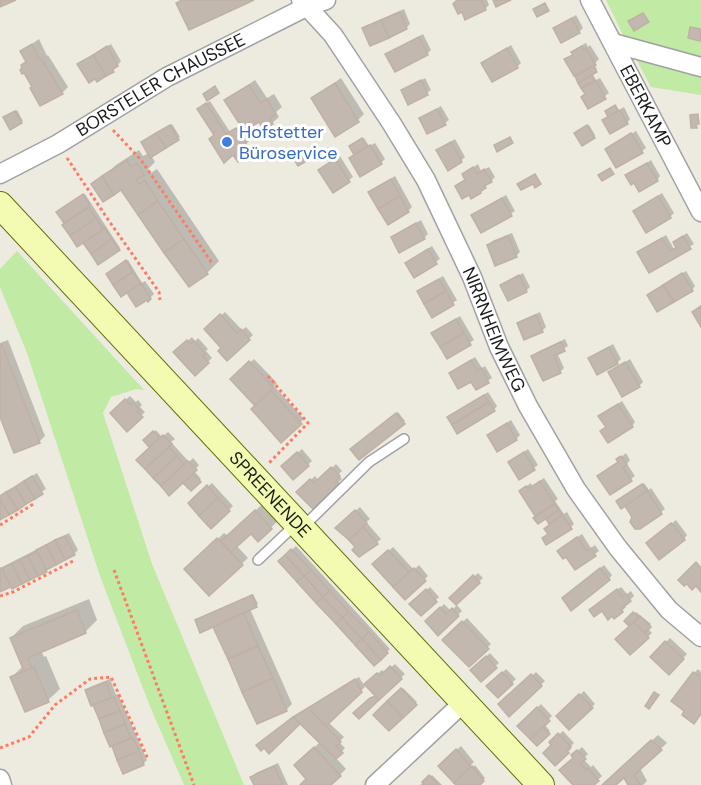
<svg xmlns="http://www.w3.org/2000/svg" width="701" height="785" font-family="'DM Sans',sans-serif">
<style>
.grass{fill:#c1eaa4}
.shadow{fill:#0003}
.building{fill:#c2b8b0;stroke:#bfb1a3;stroke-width:1.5}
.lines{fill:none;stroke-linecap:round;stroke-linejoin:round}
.lane-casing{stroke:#a2a2a2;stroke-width:12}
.street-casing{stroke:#a2a2a2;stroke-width:21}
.secondary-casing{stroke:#5f7202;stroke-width:28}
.path{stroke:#fd7c62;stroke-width:3;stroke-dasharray:3 3;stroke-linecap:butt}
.lane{stroke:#fff;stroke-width:9}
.street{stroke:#fff;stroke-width:18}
.secondary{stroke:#f2fbb1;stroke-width:26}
.shop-dot{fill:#3f7fe0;stroke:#fff;stroke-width:2}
.labels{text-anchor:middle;stroke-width:6;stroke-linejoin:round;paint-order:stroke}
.street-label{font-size:18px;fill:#1b1b1b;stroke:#fff}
.shop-label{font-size:18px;fill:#366cbe;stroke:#fff;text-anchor:start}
</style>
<rect width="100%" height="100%" fill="#edeae0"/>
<!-- grass -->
<g class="grass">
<polygon points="606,0 701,0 701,59 625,39"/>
<polygon points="635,57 701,73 701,95 651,87"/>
<polygon points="17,251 144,390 136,389 111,397 103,413 152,564 244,785 184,785 149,704 100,576 27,353 0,287 0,269"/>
</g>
<!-- shadow -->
<g class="shadow">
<polygon points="458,0 487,0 489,5 485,9"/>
<polygon points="404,9 410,24 406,28 364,29 368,25"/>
<polygon points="576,15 583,28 579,32 554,29"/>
<polygon points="423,34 431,50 427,54 387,54"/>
<polygon points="39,39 47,56 48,55 68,87 62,93 34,87 24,70 23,65 27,61 22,51"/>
<polygon points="586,43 588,47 590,45 599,59 594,64 597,69 592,73 596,80 600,78 609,93 589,107 586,94 566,60 574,54 573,52 577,48"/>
<polygon points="111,44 121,61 113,71 79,64"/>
<polygon points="511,45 521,63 517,67 483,63"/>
<polygon points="341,78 364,114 358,120 312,99"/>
<polygon points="425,78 431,90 427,93 403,91"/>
<polygon points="255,80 267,98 274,94 282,107 276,112 279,117 272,123 259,120 244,130 250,140 245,145 249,151 245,155 215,134 203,105 210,101 230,132 242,125 226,100"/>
<polygon points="616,105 619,110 624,107 630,119 627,123 604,120 609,115 608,110"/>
<polygon points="441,106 449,120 445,123 421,118"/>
<polygon points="17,110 23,121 21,122 7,116"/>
<polygon points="172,124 180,137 151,155 155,162 148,169 151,173 157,169 219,261 207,273 121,188 105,175 116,165 139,150 143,156 149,153 147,139"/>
<polygon points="589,125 595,135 594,137 578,131"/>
<polygon points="636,131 646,148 642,151 607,149"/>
<polygon points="364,138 369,146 375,143 385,159 381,163 353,145"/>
<polygon points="455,139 465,157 461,161 438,150"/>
<polygon points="340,156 353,177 334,191 324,166"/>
<polygon points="651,160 660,176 657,180 635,181 627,176"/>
<polygon points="478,164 481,171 489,167 495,177 480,192 457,186 466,179 464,174"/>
<polygon points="395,176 412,207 408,211 370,192"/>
<polygon points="662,193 674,213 670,217 635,211"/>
<polygon points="85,194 120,248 119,249 84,241 78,245 58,212"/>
<polygon points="506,195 515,211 482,231 473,215"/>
<polygon points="421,220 428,234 424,238 392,237"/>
<polygon points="512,233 520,252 516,256 489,245 492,241"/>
<polygon points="687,233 694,244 650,271 638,253 666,235 674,249 677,247 674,242"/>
<polygon points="432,246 440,259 414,276 410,260"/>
<polygon points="128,260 142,283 145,281 154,294 150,298 109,272"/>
<polygon points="686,271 695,286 692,290 649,295"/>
<polygon points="523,273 530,287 526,291 502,285"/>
<polygon points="443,276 457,300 432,316 419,291"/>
<polygon points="225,312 242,330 246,327 253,335 227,359 223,347 206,329"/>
<polygon points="540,312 546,327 542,331 518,324 522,320"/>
<polygon points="460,316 474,340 447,357 437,330"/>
<polygon points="192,337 195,341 198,338 208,349 206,351 212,358 195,374 175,352"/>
<polygon points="565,339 568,346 557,353 564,368 560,372 533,356 537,352"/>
<polygon points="8,340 45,436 39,442 0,413 0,343"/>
<polygon points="613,344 621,359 617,363 590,358"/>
<polygon points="475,357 482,368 485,366 492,378 477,388 471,379 451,373"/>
<polygon points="254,359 277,383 274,386 304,419 281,441 256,406 232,379"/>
<polygon points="630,359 643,382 639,386 610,372"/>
<polygon points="488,392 497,406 494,410 449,417"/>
<polygon points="130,396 136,402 138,400 142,405 140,407 145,412 127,429 112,413"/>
<polygon points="622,401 635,422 632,426 607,427 600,416"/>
<polygon points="398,412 405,421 359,458 352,450"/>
<polygon points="511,420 520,435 516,439 489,435"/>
<polygon points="156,430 162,437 168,432 175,439 171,442 189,462 193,458 199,465 194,471 201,479 191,489 189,476 169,494 138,460 151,447 145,440"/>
<polygon points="302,449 312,461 293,478 283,466"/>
<polygon points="528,449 538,465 520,478 510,462"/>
<polygon points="626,453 630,460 627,464 635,476 611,493 620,462 618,460"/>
<polygon points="336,464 342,471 338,475 342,479 313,507 298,492 315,476 319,481"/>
<polygon points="37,473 46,489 0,518 0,496"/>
<polygon points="544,478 558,499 555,501 564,514 567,512 574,524 571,527 549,534 548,526 551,523 546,517 537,516 520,491 531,483 532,486"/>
<polygon points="212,483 233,506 211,527 190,503"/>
<polygon points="644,483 649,490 651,488 665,509 640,528 634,517 631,500 620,500"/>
<polygon points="268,499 283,516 258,540 251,532 236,545 248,558 209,594 186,569 224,533 228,536"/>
<polygon points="360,507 370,519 366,522 381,539 370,549 357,547 343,531 337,528"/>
<polygon points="676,520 687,535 684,539 652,540"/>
<polygon points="69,533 78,550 74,554 13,587 12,585 0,588 0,568"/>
<polygon points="582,534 591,548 595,545 599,551 575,568 563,547"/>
<polygon points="296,546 390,649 374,664 280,561"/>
<polygon points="393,547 414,570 419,565 428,576 405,598 374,564"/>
<polygon points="604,565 612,575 609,579 567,595"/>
<polygon points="478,573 483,578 456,603 451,598"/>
<polygon points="430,587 439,597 421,614 411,604"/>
<polygon points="621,587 627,594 631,591 634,596 624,605 626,607 622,611 595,607"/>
<polygon points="253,594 258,604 250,609 292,704 286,710 215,627 198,619"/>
<polygon points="89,599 97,620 85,632 41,650 44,657 46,656 60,689 48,700 12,677 23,666 11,638 23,626"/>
<polygon points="444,604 451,611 457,605 462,611 438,633 427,621"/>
<polygon points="636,612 651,624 647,628 652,633 630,653 631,626 626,621"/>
<polygon points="467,618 491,644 469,665 444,640"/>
<polygon points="670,638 687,654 669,673 652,656"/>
<polygon points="490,653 499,663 481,679 472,670"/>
<polygon points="395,664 405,674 359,717 355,713 373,697 377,695 370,680 382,670 385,673"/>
<polygon points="506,669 516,679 498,696 488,686"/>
<polygon points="698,669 701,672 701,713 694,673"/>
<polygon points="536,672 545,681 509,715 500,705"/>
<polygon points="359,677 365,687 328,722 344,737 339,742 345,748 336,758 346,769 329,785 302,785 308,779 296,765 320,742 300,722 269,751 261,741 299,714"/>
<polygon points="110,679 116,695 118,694 147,760 143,764 123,772 94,703 87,691 90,687"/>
<polygon points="403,688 417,702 389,729 376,715"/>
<polygon points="584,691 595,704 569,728 558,716"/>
<polygon points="541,704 552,716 544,724 550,731 537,744 519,726"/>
<polygon points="563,731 574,743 570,747 571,749 555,764 551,742"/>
<polygon points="658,735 667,743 640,768 647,781 643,785 629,785 624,775 614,785 604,785"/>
<polygon points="461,746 474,762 466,770 468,772 475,765 485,778 478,785 458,785 440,766"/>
<polygon points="582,747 588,754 583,759 591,767 593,765 602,776 592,785 575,785 575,758 573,755"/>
<polygon points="278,763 288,785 255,785 252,777 256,773"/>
<polygon points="432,775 442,785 420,785 424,782"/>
</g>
<!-- building -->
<g class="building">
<polygon points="0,0 16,0 0,7"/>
<polygon points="182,0 254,0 189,30 176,3"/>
<polygon points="457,0 481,0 486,10 465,20 462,12 458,14 453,4"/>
<polygon points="493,0 511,0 496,7"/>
<polygon points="545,3 549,11 537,17 533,9"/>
<polygon points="400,12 407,29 389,38 381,20"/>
<polygon points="643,13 649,22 634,31 628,21"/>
<polygon points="572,18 580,33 561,43 553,28"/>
<polygon points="381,20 389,38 370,46 362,28"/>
<polygon points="690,27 701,29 700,41 688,38"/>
<polygon points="419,37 428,55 395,72 385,54"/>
<polygon points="32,44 39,59 42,60 63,94 40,106 30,88 32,87 24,73 22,74 20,70 22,68 21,65 26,62 20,51"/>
<polygon points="107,46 118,66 112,70 114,72 106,76 93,55"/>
<polygon points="582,46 583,50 586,48 596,65 574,76 564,59 573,55 571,52"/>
<polygon points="507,48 518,68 492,82 481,63"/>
<polygon points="93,55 106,76 97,82 95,79 89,83 77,64"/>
<polygon points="593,66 597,72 578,83 575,76"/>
<polygon points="591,75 595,81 581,88 578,83"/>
<polygon points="421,80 428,95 408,105 401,90"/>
<polygon points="596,81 606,99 588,109 581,97 585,94 581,88"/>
<polygon points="335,83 359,122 335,137 311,98"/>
<polygon points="249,85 260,103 267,99 276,114 270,118 273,124 264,130 259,122 244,131 224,100"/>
<polygon points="215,86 219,93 207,101 203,94"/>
<polygon points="206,103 226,134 236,128 247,145 241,149 246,156 238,162 233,155 224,163 209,139 214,135 197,109"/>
<polygon points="615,105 618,111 608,117 605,111"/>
<polygon points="437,109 446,125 427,134 419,118"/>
<polygon points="620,110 628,124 610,134 602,120"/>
<polygon points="15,111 22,123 10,130 3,117"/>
<polygon points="698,114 699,124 696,124 697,128 691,128 690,115"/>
<polygon points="170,125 179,140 166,148 156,133"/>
<polygon points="587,125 595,138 582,146 574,133"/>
<polygon points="156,133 166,148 150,158 141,142"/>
<polygon points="631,133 643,153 616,168 605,149"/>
<polygon points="510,137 513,143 497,152 494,145"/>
<polygon points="362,138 367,147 354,155 349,146"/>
<polygon points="451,142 462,162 448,171 436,150"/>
<polygon points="370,145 382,164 360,177 349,158"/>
<polygon points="300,152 305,162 298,166 292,156"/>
<polygon points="335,159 350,182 333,193 318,170"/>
<polygon points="127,160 131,167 137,163 144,175 136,180 139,184 145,180 158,201 138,215 121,190 114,195 102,176"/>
<polygon points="647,163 658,181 639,192 634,183 631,185 625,175"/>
<polygon points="473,167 477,174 484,169 492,182 484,186 486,188 480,192 481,193 471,199 469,195 462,199 455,186 465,180 462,174"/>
<polygon points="610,168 614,174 602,181 598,175"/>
<polygon points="535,174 541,184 535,188 533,184 521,190 517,184"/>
<polygon points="102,176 114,195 103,202 91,184"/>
<polygon points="391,179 400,196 378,209 368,192"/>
<polygon points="83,194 90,206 64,223 56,212"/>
<polygon points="400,196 409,212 388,225 378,209"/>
<polygon points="658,196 671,218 646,233 633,211"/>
<polygon points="502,198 512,216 481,233 471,215"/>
<polygon points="158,201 184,239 164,253 138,215"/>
<polygon points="89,207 96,218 70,236 62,225"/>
<polygon points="96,218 104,229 77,247 70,236"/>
<polygon points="416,223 425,239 399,253 391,237"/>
<polygon points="105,228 112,239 91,254 83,243"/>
<polygon points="508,236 517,257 495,266 487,245"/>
<polygon points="683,236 691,249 649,273 637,252 662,238 670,251 676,248 673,242"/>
<polygon points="112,239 120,250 98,265 91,254"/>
<polygon points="184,239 208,274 189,287 164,253"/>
<polygon points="428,249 437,264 414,278 405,263"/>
<polygon points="126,260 133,272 113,285 106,274"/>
<polygon points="133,272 141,283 121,297 113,285"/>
<polygon points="682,273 693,291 674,302 663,285"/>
<polygon points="519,275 527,292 508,301 500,285"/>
<polygon points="439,279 446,291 424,304 417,291"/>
<polygon points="141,283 151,299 148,302 147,300 136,307 127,293"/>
<polygon points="663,285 674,302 657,312 647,295"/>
<polygon points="446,291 454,305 432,318 424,304"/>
<polygon points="701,306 701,327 692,312"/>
<polygon points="220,314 237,333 241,329 250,340 227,361 218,351 221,348 204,329"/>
<polygon points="536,315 543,332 524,340 517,323"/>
<polygon points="456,319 464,333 440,347 431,333"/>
<polygon points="464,333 471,345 447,359 440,347"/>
<polygon points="187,340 191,344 194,341 206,354 203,356 209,363 195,376 173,352"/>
<polygon points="561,342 565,351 554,356 561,373 543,381 531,356"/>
<polygon points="2,345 40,443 14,453 0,417 0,346"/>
<polygon points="609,347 618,364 597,375 588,358"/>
<polygon points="471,360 477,371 481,368 489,383 476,390 471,382 458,389 449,373"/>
<polygon points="249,361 274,388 255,406 230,379"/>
<polygon points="625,362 640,387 622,397 608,372"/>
<polygon points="271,391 302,424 281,443 251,409"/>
<polygon points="484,395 489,402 452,425 447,417"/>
<polygon points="125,399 131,405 133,402 140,410 137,412 143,417 127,432 110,413"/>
<polygon points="489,402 495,411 457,434 452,425"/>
<polygon points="618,404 633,427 608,443 600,431 606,427 598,416"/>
<polygon points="396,413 405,424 359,460 350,449"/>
<polygon points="507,423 517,440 497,452 487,435"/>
<polygon points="153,431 160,438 149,447 143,440"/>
<polygon points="163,435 172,444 145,469 136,460"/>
<polygon points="169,447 177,456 153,478 145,469"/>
<polygon points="297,452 309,466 293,480 281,466"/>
<polygon points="524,452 535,470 519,480 508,462"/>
<polygon points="177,456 184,464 161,486 153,478"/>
<polygon points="621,456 627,465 623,468 632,481 610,495 597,476 618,462 616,459"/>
<polygon points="188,461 197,470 169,496 161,486"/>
<polygon points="331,467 340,476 336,480 339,484 313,509 296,492 310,479 314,483"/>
<polygon points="193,474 201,482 191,491 183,483"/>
<polygon points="32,476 43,494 35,499 24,481"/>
<polygon points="24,481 35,499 26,504 15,487"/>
<polygon points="540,481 555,504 535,516 519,491 526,486 528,489"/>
<polygon points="642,484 647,491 621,509 616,501"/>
<polygon points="207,485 218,498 199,516 188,503"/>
<polygon points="15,487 26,504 18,510 6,492"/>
<polygon points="647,491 662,514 640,529 635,529 630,522 632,517 625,506"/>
<polygon points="6,492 18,510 9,515 0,500 0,496"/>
<polygon points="218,498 230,511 211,529 199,516"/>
<polygon points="0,500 9,515 0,520"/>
<polygon points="555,504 559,510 538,524 533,518"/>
<polygon points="255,510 272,529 258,542 251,534 231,552 221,541"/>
<polygon points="355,510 367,523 349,540 335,528"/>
<polygon points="559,510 562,515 549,524 546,519"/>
<polygon points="562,515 572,529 546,545 542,538 548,534 544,529"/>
<polygon points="671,523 685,540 659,560 646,543"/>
<polygon points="363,527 378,544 359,557 352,550 355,547 349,540"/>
<polygon points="65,536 75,555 65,560 55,540"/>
<polygon points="577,537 587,551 591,548 596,556 575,570 566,557 563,559 557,551"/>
<polygon points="217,538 243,565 209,596 184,569"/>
<polygon points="55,540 65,560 56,565 46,545"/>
<polygon points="46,545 56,565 46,570 36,550"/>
<polygon points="291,549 311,570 304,576 285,555"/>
<polygon points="388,550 409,572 393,587 372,564"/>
<polygon points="37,551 47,572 38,576 28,556"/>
<polygon points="285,555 304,576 297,582 278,561"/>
<polygon points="28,556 38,576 30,580 20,560"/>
<polygon points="20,560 30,580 22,584 12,564"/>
<polygon points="696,562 701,568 701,592 696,586 692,590 687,584 684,586 678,580"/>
<polygon points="12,564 22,584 12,589 2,569"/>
<polygon points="0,568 2,569 11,587 0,592"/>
<polygon points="414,568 426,581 405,600 393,587"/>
<polygon points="600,568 610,580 571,611 562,598"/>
<polygon points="311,570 330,591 323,597 304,576"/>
<polygon points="473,575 480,583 456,605 449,598"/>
<polygon points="304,576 323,597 316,603 297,582"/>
<polygon points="426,589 437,602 421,616 409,604"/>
<polygon points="617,589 622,597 626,594 631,601 621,609 623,612 614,619 612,616 608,620 602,611 594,617 589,610"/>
<polygon points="330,591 349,612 342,618 323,597"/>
<polygon points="252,595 257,607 200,633 195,620"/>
<polygon points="323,597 342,618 336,624 316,603"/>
<polygon points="440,607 446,614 452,608 459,616 438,636 425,621"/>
<polygon points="77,610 86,633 28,658 32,668 24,671 10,638"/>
<polygon points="349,612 369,632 362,639 342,618"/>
<polygon points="633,612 639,617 629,626 624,621"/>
<polygon points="244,613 258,646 228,659 213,627"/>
<polygon points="640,616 651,627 645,633 634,622"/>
<polygon points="342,618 362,639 355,645 336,624"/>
<polygon points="462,621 489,649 469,667 442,640"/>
<polygon points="634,622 649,638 630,655 615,639"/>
<polygon points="369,632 388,653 381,660 362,639"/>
<polygon points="362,639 381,660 374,666 355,645"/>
<polygon points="665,641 684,659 669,675 650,657"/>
<polygon points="258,646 273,678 242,692 228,659"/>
<polygon points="486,656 497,668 481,682 470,670"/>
<polygon points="390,666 402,679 379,700 364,684 377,673 380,676"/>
<polygon points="34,667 49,702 25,712 10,677"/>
<polygon points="502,672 513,684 498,698 486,686"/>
<polygon points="693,672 701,678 701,714 694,724 682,715 684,711 671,701"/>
<polygon points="531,674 542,686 509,717 498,704"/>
<polygon points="273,678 287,711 257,724 242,692"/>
<polygon points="355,679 362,692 326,726 308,708"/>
<polygon points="106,682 112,698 91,706 85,690"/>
<polygon points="401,688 417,705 403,718 387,701"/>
<polygon points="654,692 659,695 649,709 645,706"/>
<polygon points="579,694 593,708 569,730 556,716"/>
<polygon points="376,696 379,700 359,719 353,713 370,698"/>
<polygon points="114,697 120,711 99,719 93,705"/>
<polygon points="387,701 403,718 389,731 373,715"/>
<polygon points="537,707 550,721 530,739 517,726"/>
<polygon points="308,708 341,742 336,746 343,753 336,759 293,717"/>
<polygon points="120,711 125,724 104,733 99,719"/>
<polygon points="293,717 300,724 269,754 264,748 261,751 256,745"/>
<polygon points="125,724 131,738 110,747 104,733"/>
<polygon points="543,727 550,734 537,746 530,739"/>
<polygon points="558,733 571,747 567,751 569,753 555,766 543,753 551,745 549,742"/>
<polygon points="133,738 139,751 117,760 112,746"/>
<polygon points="651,740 662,750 634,775 640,785 628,785 624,778 616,785 602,785"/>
<polygon points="314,747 341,776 331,785 300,785 306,779 294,765"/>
<polygon points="456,749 471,767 454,783 438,766"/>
<polygon points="577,750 586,759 580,764 586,770 588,768 599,781 594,785 573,785 559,770 573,758 571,755"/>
<polygon points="139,751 144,765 123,774 117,760"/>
<polygon points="274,766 283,785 254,785 250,777"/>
<polygon points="472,766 484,781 480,785 456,785 454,783"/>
<polygon points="429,775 439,785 425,785 422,782"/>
</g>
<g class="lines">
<!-- lane casing -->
<g class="lane-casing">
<g id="lane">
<polyline points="303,527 369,462 404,439"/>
<polyline points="258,560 295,525"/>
</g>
</g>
<!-- street casing -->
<g class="street-casing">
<g id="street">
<path id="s1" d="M301,0L333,35L392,124L426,180L472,277L499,347L528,406L576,489L618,548L669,610L701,637"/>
<path id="s2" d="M590,0L701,212"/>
<polyline points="613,43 701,67"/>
<path id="s3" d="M0,174L58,144L167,77L306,7L326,0"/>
<polyline points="0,779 2,785"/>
<polyline points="375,785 464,702"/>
</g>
</g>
<!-- secondary casing -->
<g class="secondary-casing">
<g id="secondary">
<path id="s4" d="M0,205L541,785"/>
</g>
</g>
<!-- path -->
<g class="path">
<polyline points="113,130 141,160 212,263"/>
<polyline points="67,158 109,221 159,292 160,300"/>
<polyline points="268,376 308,423 269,463"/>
<polyline points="0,525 35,503"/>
<polyline points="114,570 194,785"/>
<polyline points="0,596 13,592 75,560"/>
<polyline points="0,748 29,737 55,705 90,679 111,677 148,759"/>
</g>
<!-- lane -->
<use href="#lane" class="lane"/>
<!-- street -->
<use href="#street" class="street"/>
<!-- secondary -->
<use href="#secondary" class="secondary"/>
</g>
<!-- markers -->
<circle class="shop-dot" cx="227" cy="142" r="6"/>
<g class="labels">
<!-- street labels -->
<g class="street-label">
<text dy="6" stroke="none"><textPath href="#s3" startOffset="184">BORSTELER CHAUSSEE</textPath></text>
<text dy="6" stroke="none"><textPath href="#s2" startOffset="120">EBERKAMP</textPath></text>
<text dy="6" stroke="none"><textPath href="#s1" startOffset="384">NIRRNHEIMWEG</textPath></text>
<text dy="6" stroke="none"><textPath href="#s4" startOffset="396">SPREENENDE</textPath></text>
</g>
<!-- shop labels -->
<g class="shop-label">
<text x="239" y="138">Hofstetter<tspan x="239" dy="21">Büroservice</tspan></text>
</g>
</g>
</svg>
